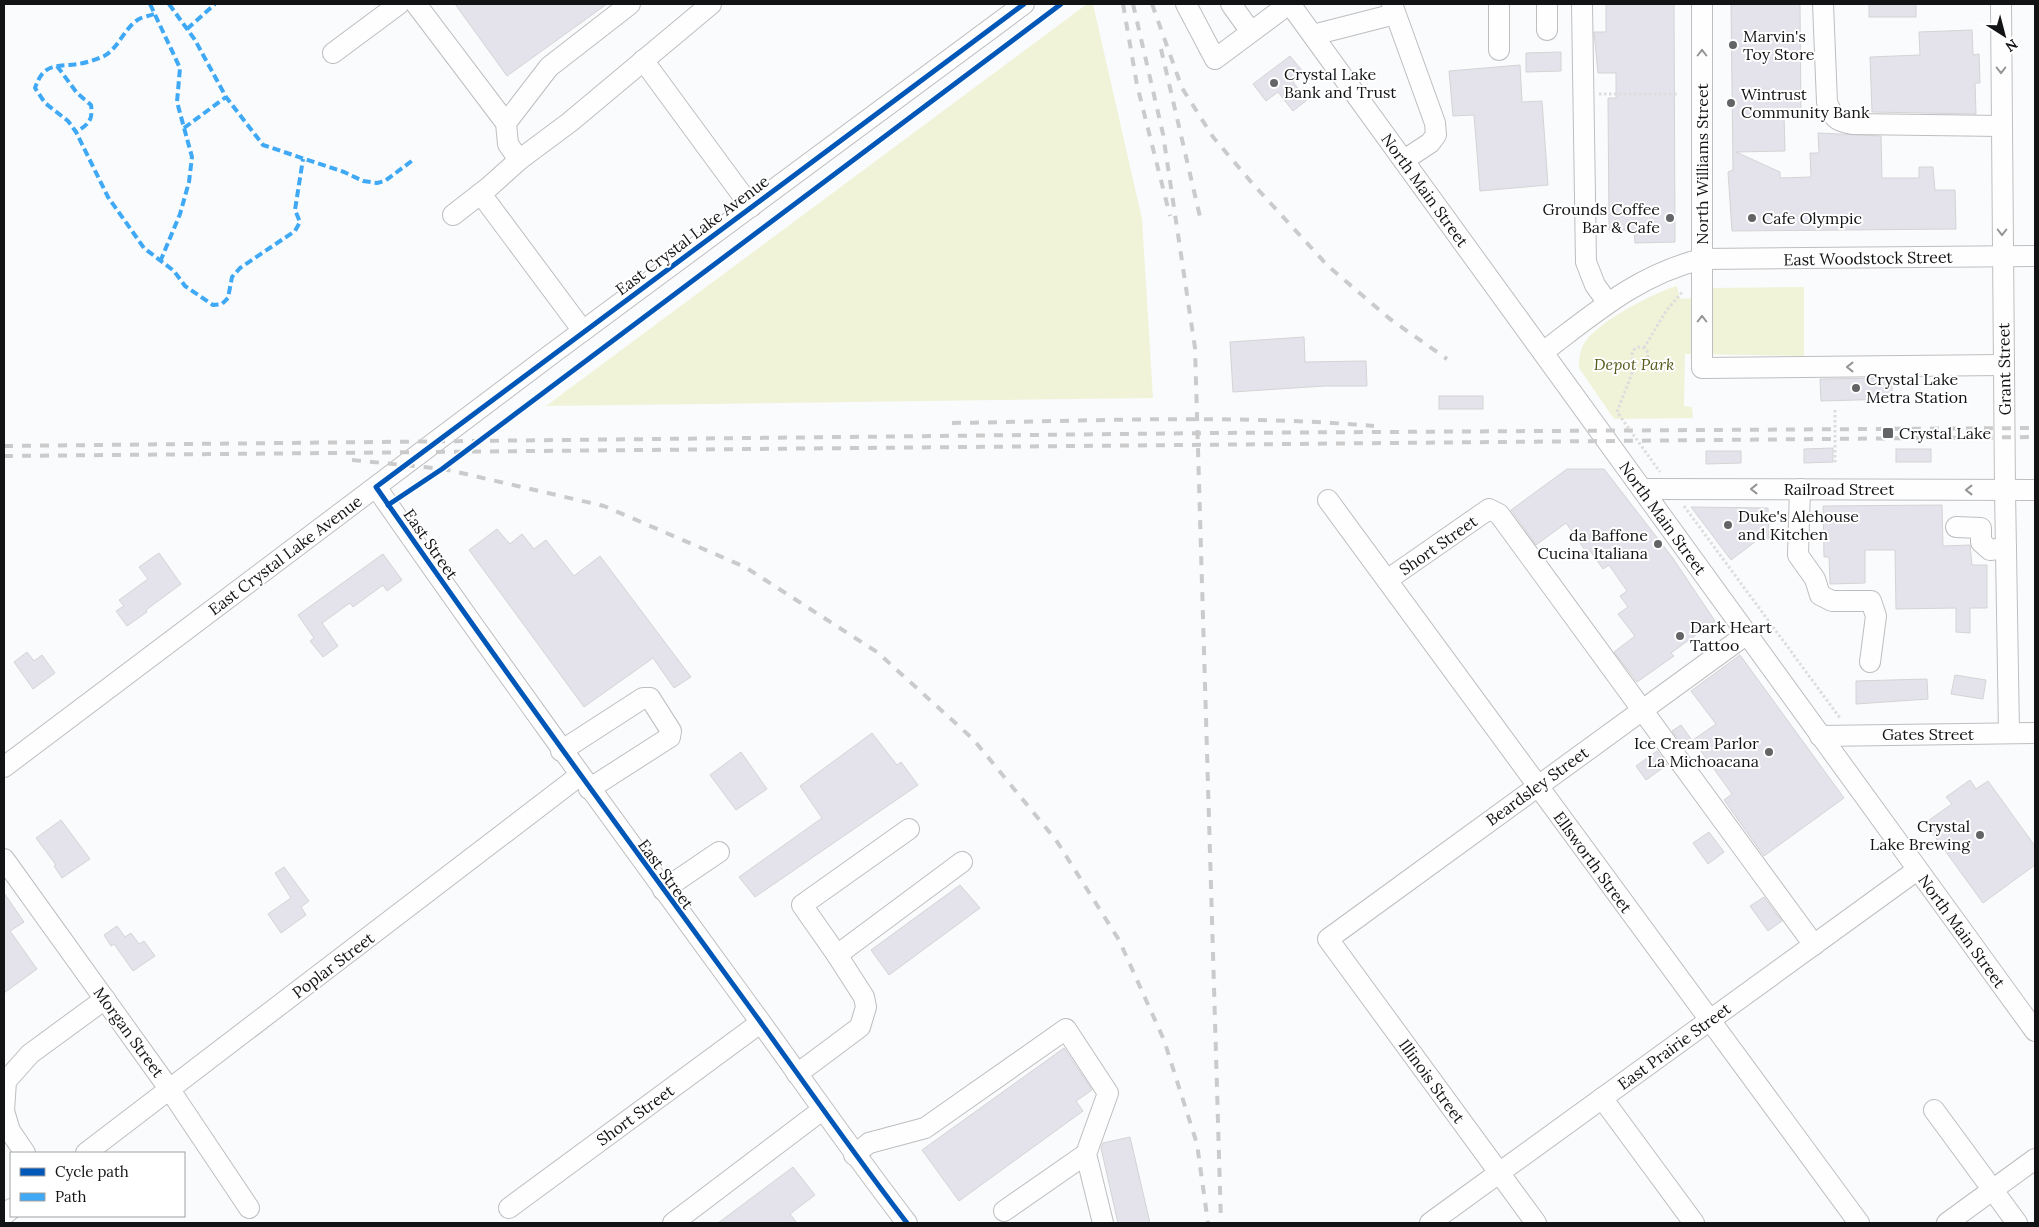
<svg xmlns="http://www.w3.org/2000/svg" width="2039" height="1227" font-family="Lora,serif">
<style>
.green{fill:#f0f3d8}
.building{fill:#e4e3ec;stroke:#d4d4d5}
.lines{fill:none;stroke-linecap:round;stroke-linejoin:round}
.minor-casing{stroke:#bebec0;stroke-width:22}
.path{stroke:#ddddde;stroke-width:3;stroke-dasharray:2.5 2.5;stroke-linecap:butt}
.minor{stroke:#fefeff;stroke-width:20}
.rail{stroke:#cbcbcc;stroke-width:4;stroke-dasharray:9 9;stroke-linecap:butt}
.quiet{stroke:#3fa9f5;stroke-width:4;stroke-dasharray:8 4;stroke-linecap:butt}
.cycleway-casing{stroke:#fff;stroke-width:8}
.cycleway{stroke:#0057b8;stroke-width:5}
.oneway{stroke:#949496}
.poi-dot{fill:#636466;stroke:#fff;stroke-width:2}
.labels{text-anchor:middle;stroke-width:4;stroke-linejoin:round;paint-order:stroke}
.poi-label{font-size:16px;fill:#121315;stroke:#fff;text-anchor:start}
.street-label{font-size:16px;fill:#121315;stroke:#fff}
.park-label{font-size:16px;font-style:italic;fill:#585b1c;stroke:#fff}
</style>
<rect width="100%" height="100%" fill="#fafbfd"/>
<!-- green -->
<g class="green">
<polygon points="1087,4 1093,4 1142,219 1153,398 546,406"/>
<path d="M1677,286L1680,299L1707,297V288L1804,287V356L1685,354L1684,406L1692,407L1693,418L1614,419L1579,368C1579,358 1580,350 1585,342C1599,321 1653,293 1677,286Z"/>
</g>
<!-- building -->
<g class="building">
<polygon points="455,4 607,4 507,76"/>
<polygon points="1606,4 1674,4 1675,242 1635,243 1634,230 1609,230 1608,98 1616,98 1616,73 1598,73 1594,32 1606,32"/>
<polygon points="1731,4 1800,4 1801,117 1784,117 1785,151 1736,152 1780,172 1780,178 1811,177 1810,153 1819,153 1818,133 1881,136 1882,178 1919,178 1919,167 1933,167 1935,190 1955,190 1956,229 1732,231 1728,172 1733,170"/>
<rect x="1869" y="4" width="47" height="13"/>
<polygon points="1972,30 1973,55 1979,54 1980,83 1975,83 1976,114 1872,112 1870,57 1920,55 1919,32"/>
<polygon points="1561,52 1561,71 1526,72 1526,53"/>
<polygon points="1290,56 1304,73 1293,82 1307,100 1293,111 1278,92 1266,101 1253,84"/>
<polygon points="1520,65 1522,102 1542,101 1548,185 1480,191 1474,115 1453,116 1449,71"/>
<polygon points="1304,337 1305,362 1366,361 1367,386 1325,386 1233,392 1230,342"/>
<polygon points="1892,378 1892,399 1821,401 1820,379"/>
<rect x="1439" y="396" width="44" height="13"/>
<polygon points="1833,448 1833,462 1804,463 1804,449"/>
<rect x="1896" y="449" width="35" height="13"/>
<polygon points="1706,451 1741,451 1741,463 1706,464"/>
<polygon points="1567,469 1604,469 1672,557 1715,621 1671,653 1674,656 1637,682 1614,652 1635,636 1618,614 1628,607 1620,596 1627,591 1609,565 1603,569 1590,551 1587,553 1566,523 1536,545 1511,510"/>
<polygon points="1942,505 1943,546 1970,545 1972,565 1987,565 1987,608 1970,608 1970,633 1956,632 1956,608 1896,609 1895,550 1865,550 1865,583 1830,584 1829,557 1824,557 1823,506"/>
<polygon points="1691,507 1768,508 1769,539 1760,538 1731,560"/>
<polygon points="497,529 510,544 522,534 534,549 546,540 574,576 600,556 691,677 674,688 653,658 584,707 469,550"/>
<polygon points="159,553 181,584 146,610 147,612 127,626 116,611 124,606 119,600 148,579 139,567"/>
<polygon points="383,554 402,580 387,591 383,585 353,607 350,603 322,623 338,646 323,657 310,641 314,638 298,615"/>
<polygon points="27,652 34,661 42,655 55,673 33,689 14,662"/>
<polygon points="1740,655 1844,798 1764,856 1724,800 1732,794 1693,740 1716,724 1691,691"/>
<polygon points="1955,675 1986,680 1983,699 1951,694"/>
<polygon points="1927,679 1928,699 1856,704 1856,681"/>
<polygon points="1681,725 1691,739 1683,745 1672,731"/>
<polygon points="872,733 897,765 901,762 918,785 755,897 739,877 822,818 800,786"/>
<polygon points="1657,751 1667,765 1646,780 1636,766"/>
<polygon points="741,752 767,789 736,810 710,775"/>
<polygon points="1970,780 1976,789 1988,781 2035,846 2035,865 1983,903 1925,823 1952,804 1946,797"/>
<polygon points="61,820 90,859 62,878 54,866 56,865 36,838"/>
<polygon points="1709,832 1724,852 1708,864 1693,843"/>
<polygon points="284,867 309,901 301,907 306,915 281,933 268,914 291,898 275,873"/>
<polygon points="960,885 980,908 889,975 871,950"/>
<polygon points="4,893 24,922 10,931 37,969 4,993"/>
<polygon points="1764,897 1782,921 1768,931 1750,906"/>
<polygon points="117,926 125,937 131,933 139,944 144,941 155,956 133,971 114,944 111,946 104,935"/>
<polygon points="1064,1048 1092,1090 1076,1101 1083,1111 959,1201 922,1150"/>
<polygon points="1130,1137 1150,1223 1118,1223 1101,1148 1103,1143"/>
<polygon points="793,1167 815,1195 790,1214 797,1223 718,1223"/>
</g>
<g class="lines">
<!-- minor casing -->
<g class="minor-casing">
<g id="minor">
<polyline points="416,4 506,123 508,144 519,160 489,187 453,215"/>
<polyline points="1186,4 1215,59 1289,4"/>
<polyline points="1231,4 1251,32"/>
<polyline points="1290,4 2035,1031"/>
<polyline points="1392,4 1435,123 1436,135 1430,143 1404,160"/>
<polyline points="1547,4 1547,30"/>
<polyline points="1582,4 1586,262 1595,285 1608,303"/>
<polyline points="1702,4 1702,368 2003,365"/>
<path d="M1823,4L1827,102C1833,117 1835,121 1852,124L2001,126"/>
<polyline points="2001,4 2005,490 2009,733"/>
<polyline points="1313,35 1395,14"/>
<polyline points="1499,50 1499,4"/>
<polyline points="333,53 399,4"/>
<polyline points="643,60 751,207"/>
<polyline points="506,123 549,67 630,4"/>
<polyline points="519,160 570,122 711,4"/>
<polyline points="481,194 583,331"/>
<path d="M1543,352C1595,313 1637,275 1702,259L2035,256"/>
<path d="M376,487C501,667 630,843 759,1020C808,1088 856,1157 907,1223"/>
<polyline points="1642,489 2035,490"/>
<polyline points="1800,489 1798,555 1815,579 1820,595 1832,601 1871,601 1876,616 1870,662"/>
<polyline points="1328,500 1859,1223"/>
<polyline points="1956,527 1981,528 1981,542 1990,550 2006,548"/>
<polyline points="1387,580 1489,509 1499,514 1814,945"/>
<polyline points="1820,736 2035,733"/>
<polyline points="561,751 643,698 650,698 671,731 670,737 589,789"/>
<polyline points="4,767 553,353 1024,4"/>
<polyline points="4,859 170,1090 249,1208"/>
<polyline points="663,890 719,852"/>
<polyline points="837,955 962,862"/>
<polyline points="797,1074 860,1027 866,1007 864,997 837,955 802,905 909,829"/>
<polyline points="1602,1098 1694,1223"/>
<polyline points="1934,1110 2017,1223"/>
<polyline points="25,1153 10,1131 4,1111 6,1081 30,1054 105,999"/>
<polyline points="86,1153 579,776"/>
<polyline points="854,1155 869,1143 925,1128 1066,1029 1108,1093 1086,1154 1103,1223"/>
<polyline points="509,1208 760,1023"/>
<polyline points="1004,1211 1086,1154"/>
<polyline points="4,1215 11,1209"/>
<polyline points="673,1223 822,1110"/>
<polyline points="1430,1223 1917,870"/>
<polyline points="1536,1223 1328,939 1747,634"/>
<polyline points="1947,1223 2035,1159"/>
</g>
</g>
<!-- path -->
<g class="path">
<polyline points="1599,94 1678,94"/>
<circle cx="1640" cy="355" r="8"/>
<polyline points="1644,348 1666,311 1683,291"/>
<polyline points="1636,363 1617,412 1660,472"/>
<polyline points="1835,410 1835,464"/>
<polyline points="1684,506 1840,718"/>
</g>
<!-- minor -->
<use href="#minor" class="minor"/>
<!-- rail -->
<g class="rail">
<polyline points="1123,4 1137,85 1170,216"/>
<polyline points="1133,4 1163,134 1195,348 1221,1223"/>
<polyline points="1152,4 1182,88 1213,137 1252,183 1328,266 1390,319 1447,359"/>
<polyline points="1161,49 1200,217"/>
<path d="M952,423C1093,421 1234,414 1374,426"/>
<polyline points="4,446 1215,433 2035,428"/>
<polyline points="4,456 2035,437"/>
<polyline points="352,460 444,469 604,506 745,567 877,652 973,739 1056,840 1119,940 1164,1040 1197,1144 1208,1223"/>
</g>
<!-- quiet -->
<g class="quiet">
<polyline points="150,4 180,68 177,102 192,157 189,182 180,214 160,262"/>
<polyline points="169,4 195,40 226,97 263,145 344,172 363,181 377,183 385,181 413,160"/>
<path d="M154,14C149,16 143,17 139,19C124,28 119,48 104,56C97,59 86,63 78,64C56,67 44,62 35,88L45,103L68,121L76,132L108,197L144,248L174,271L185,286L213,305L222,304L228,298L232,277L240,268L295,231L300,222L295,210L303,159"/>
<polyline points="187,29 215,4"/>
<path d="M57,66L77,93L91,105C93,120 89,124 76,132"/>
<polyline points="184,128 226,97"/>
</g>
<!-- cycleway casing -->
<g class="cycleway-casing">
<g id="cycleway">
<polyline points="388,505 442,469 1061,4"/>
<path d="M907,1223C856,1157 808,1088 759,1020C630,843 501,667 376,487L1024,4"/>
</g>
</g>
<!-- cycleway -->
<use href="#cycleway" class="cycleway"/>
</g>
<!-- one-way arrows -->
<defs><path id="oneway-chevron" d="M-2-3.5L2.5 0L-2 3.5" fill="none" stroke-width="1.6" stroke-linecap="round" stroke-linejoin="round" transform="scale(1.25)"/></defs>
<g class="oneway">
<use href="#oneway-chevron" transform="translate(1702 53) rotate(-90)"/>
<use href="#oneway-chevron" transform="translate(2001 70) rotate(90)"/>
<use href="#oneway-chevron" transform="translate(2002 232) rotate(90)"/>
<use href="#oneway-chevron" transform="translate(1702 319) rotate(-90)"/>
<use href="#oneway-chevron" transform="translate(1850 367) rotate(180)"/>
<use href="#oneway-chevron" transform="translate(1754 489) rotate(-180)"/>
<use href="#oneway-chevron" transform="translate(1969 490) rotate(-180)"/>
</g>
<!-- markers -->
<g class="poi-dot">
<circle cx="1733" cy="45" r="5"/>
<circle cx="1274" cy="83" r="5"/>
<circle cx="1731" cy="103" r="5"/>
<circle cx="1670" cy="218" r="5"/>
<circle cx="1752" cy="218" r="5"/>
<circle cx="1856" cy="388" r="5"/>
<rect x="1882" y="427" width="12" height="12" rx="2.5"/>
<circle cx="1728" cy="525" r="5"/>
<circle cx="1658" cy="544" r="5"/>
<circle cx="1680" cy="636" r="5"/>
<circle cx="1769" cy="752" r="5"/>
<circle cx="1980" cy="835" r="5"/>
</g>
<g class="labels">
<!-- poi labels -->
<g class="poi-label">
<text x="1743" y="42">Marvin's<tspan x="1743" dy="18">Toy Store</tspan></text>
<text x="1284" y="80">Crystal Lake<tspan x="1284" dy="18">Bank and Trust</tspan></text>
<text x="1741" y="100">Wintrust<tspan x="1741" dy="18">Community Bank</tspan></text>
<text x="1660" y="215" text-anchor="end">Grounds Coffee<tspan x="1660" dy="18">Bar &amp; Cafe</tspan></text>
<text x="1762" y="224">Cafe Olympic</text>
<text x="1866" y="385">Crystal Lake<tspan x="1866" dy="18">Metra Station</tspan></text>
<text x="1899" y="439">Crystal Lake</text>
<text x="1738" y="522">Duke's Alehouse<tspan x="1738" dy="18">and Kitchen</tspan></text>
<text x="1648" y="541" text-anchor="end">da Baffone<tspan x="1648" dy="18">Cucina Italiana</tspan></text>
<text x="1690" y="633">Dark Heart<tspan x="1690" dy="18">Tattoo</tspan></text>
<text x="1759" y="749" text-anchor="end">Ice Cream Parlor<tspan x="1759" dy="18">La Michoacana</tspan></text>
<text x="1970" y="832" text-anchor="end">Crystal<tspan x="1970" dy="18">Lake Brewing</tspan></text>
</g>
<!-- street labels -->
<g class="street-label">
<text transform="translate(1702 164) rotate(-90)" y="6">North Williams Street</text>
<text transform="translate(1425 190) rotate(54)" y="6">North Main Street</text>
<text transform="translate(692 235) rotate(-37)" y="6">East Crystal Lake Avenue</text>
<text transform="translate(1868 258) rotate(-1)" y="6">East Woodstock Street</text>
<text transform="translate(2004 369) rotate(-91)" y="6">Grant Street</text>
<text x="1839" y="495">Railroad Street</text>
<text transform="translate(1663 518) rotate(54)" y="6">North Main Street</text>
<text transform="translate(431 544) rotate(55)" y="6">East Street</text>
<text transform="translate(1438 545) rotate(-35)" y="6">Short Street</text>
<text transform="translate(285 555) rotate(-37)" y="6">East Crystal Lake Avenue</text>
<text x="1928" y="740">Gates Street</text>
<text transform="translate(1537 786) rotate(-36)" y="6">Beardsley Street</text>
<text transform="translate(1593 862) rotate(54)" y="6">Ellsworth Street</text>
<text transform="translate(666 874) rotate(54)" y="6">East Street</text>
<text transform="translate(1962 931) rotate(54)" y="6">North Main Street</text>
<text transform="translate(333 965) rotate(-37)" y="6">Poplar Street</text>
<text transform="translate(129 1032) rotate(54)" y="6">Morgan Street</text>
<text transform="translate(1674 1046) rotate(-36)" y="6">East Prairie Street</text>
<text transform="translate(1432 1081) rotate(54)" y="6">Illinois Street</text>
<text transform="translate(635 1115) rotate(-36)" y="6">Short Street</text>
</g>
<!-- park labels -->
<g class="park-label">
<text x="1634" y="370">Depot Park</text>
</g>
</g>
<!-- border -->
<rect width="2039" height="1227" fill="none" stroke="#121315" stroke-width="10"/>
<!-- legend -->
<rect x="10" y="1152" width="175" height="65" fill="#ffffff" stroke="#a0a1a1"/>
<rect x="20" y="1168" width="25" height="8" fill="#0057b8" stroke="#a0a1a1"/>
<text x="55" y="1177" font-size="15" fill="#121315">Cycle path</text>
<rect x="20" y="1193" width="25" height="8" fill="#3fa9f5" stroke="#a0a1a1"/>
<text x="55" y="1202" font-size="15" fill="#121315">Path</text>
<!-- north arrow -->
<g transform="translate(2004 35) rotate(144)" stroke="#ffffff" stroke-width="4" paint-order="stroke">
<path d="M0-4L9 19L0 12L-9 19Z" fill="#121315"/>
<text y="-8" font-size="14" font-weight="bold" text-anchor="middle" fill="#121315">N</text>
</g>
</svg>
